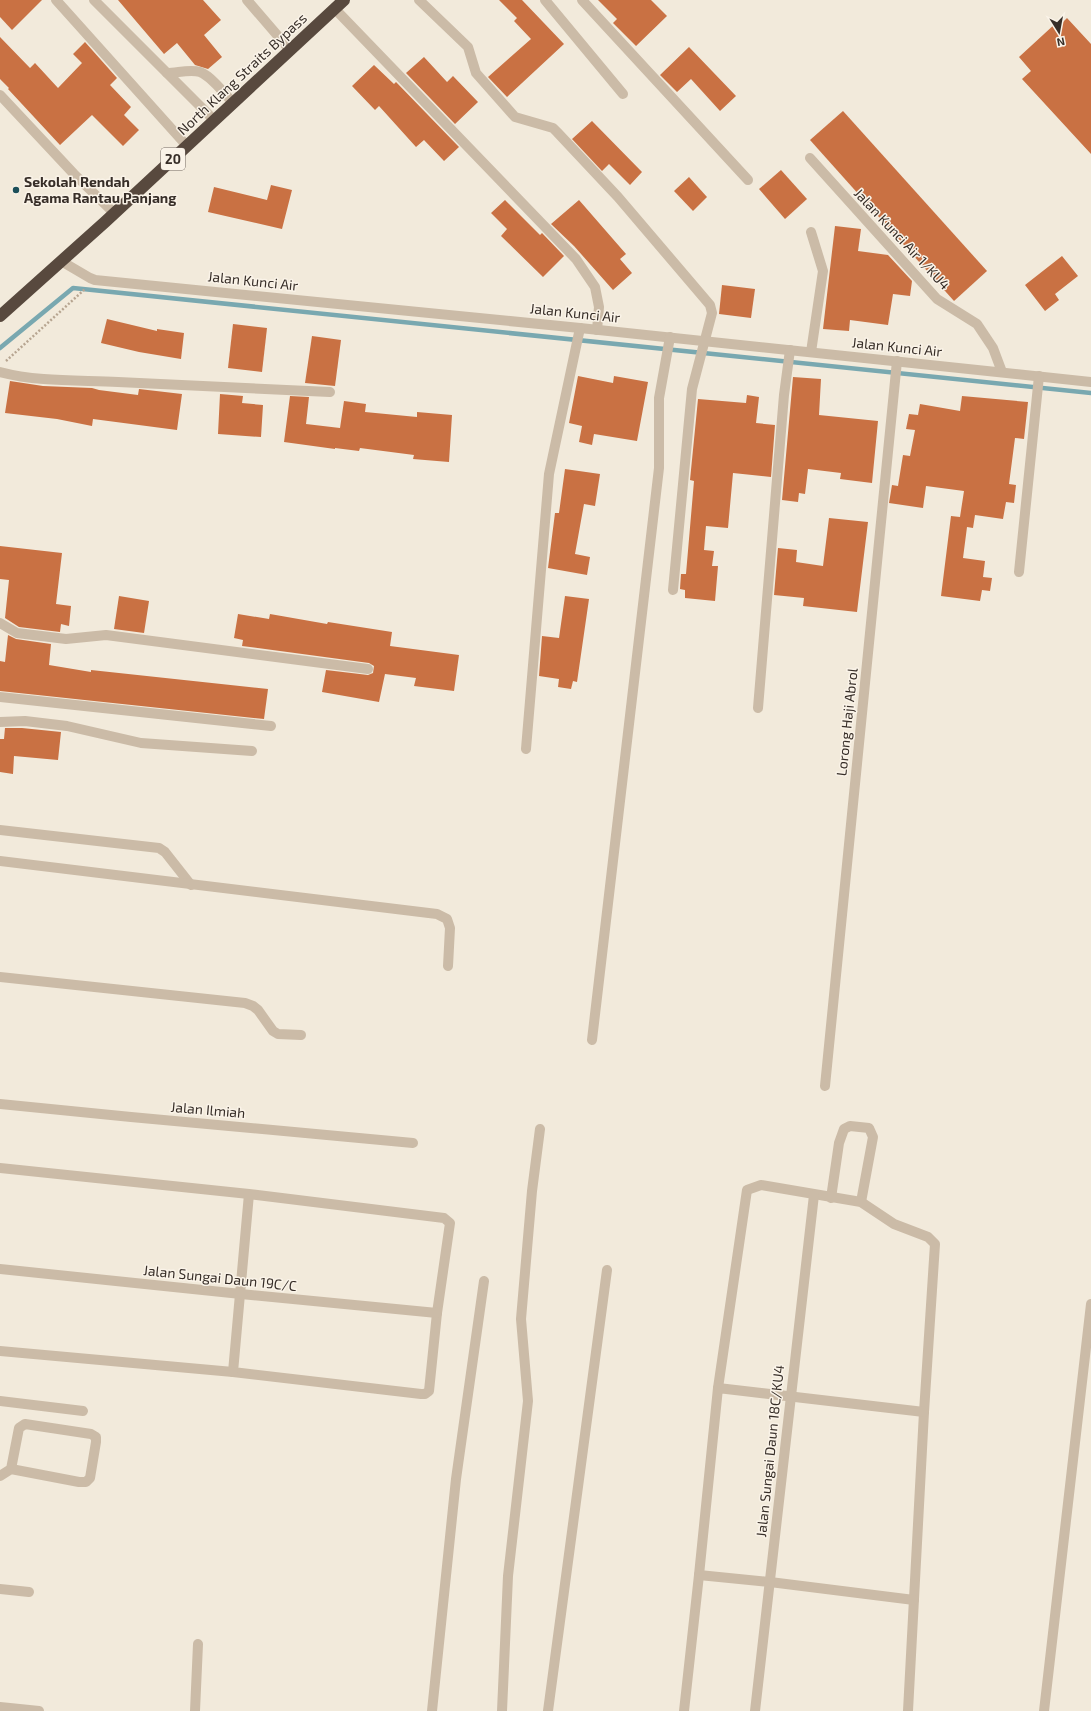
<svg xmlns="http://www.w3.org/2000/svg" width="1091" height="1711" font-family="'Exo 2',sans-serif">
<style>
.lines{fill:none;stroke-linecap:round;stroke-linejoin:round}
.stream{stroke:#79a8b0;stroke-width:4.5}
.building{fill:#c97143}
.path{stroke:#b7a591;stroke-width:2.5;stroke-dasharray:2 2;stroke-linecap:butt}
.minor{stroke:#cbbba7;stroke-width:10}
.highway{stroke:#58493e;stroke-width:12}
.poi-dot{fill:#1c4f59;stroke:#faf3e8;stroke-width:1.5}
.labels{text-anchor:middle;stroke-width:3;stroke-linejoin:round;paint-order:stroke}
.shield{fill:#faf3e8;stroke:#726962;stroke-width:1}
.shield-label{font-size:13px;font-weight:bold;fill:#372e28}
.street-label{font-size:14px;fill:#372e28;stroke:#faf3e8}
.poi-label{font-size:14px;font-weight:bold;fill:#372e28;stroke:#faf3e8;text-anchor:start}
</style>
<rect width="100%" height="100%" fill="#f2eadb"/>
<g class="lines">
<!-- stream -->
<polyline class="stream" points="0,348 73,288 1091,393"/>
</g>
<!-- building -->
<g class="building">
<polygon points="0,0 42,0 12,30 0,17"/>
<polygon points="118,0 203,0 221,20 204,35 222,57 208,69 195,65 177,43 164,54"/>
<polygon points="499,0 522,0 564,44 507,97 488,77 531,39 514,21 517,18"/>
<polygon points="598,0 651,0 667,16 636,46 613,23 617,19"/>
<polygon points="1067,18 1091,44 1091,154 1022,79 1031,71 1019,57 1056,23 1059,26"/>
<polygon points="0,37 30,68 35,63 58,88 82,63 73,54 85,42 117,78 110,85 131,107 124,115 139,130 123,146 92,115 60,145 8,89 9,88 0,79"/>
<polygon points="689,47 736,96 720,111 691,79 677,92 660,75"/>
<polygon points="424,57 447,82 453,76 478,102 455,124 406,73"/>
<polygon points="374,65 394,84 396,82 459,147 444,161 424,140 416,147 379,106 375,110 352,86"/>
<polygon points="843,111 987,271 954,301 810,140"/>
<polygon points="592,121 642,172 630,185 609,164 602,171 572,139"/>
<polygon points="781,170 807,199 785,219 759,189"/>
<polygon points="689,177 707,197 693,211 674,191"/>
<polygon points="271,185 292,190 282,229 208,212 214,187 267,200"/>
<polygon points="505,200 540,235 542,233 564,256 543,277 501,236 507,229 491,213"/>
<polygon points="579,200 626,254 620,259 632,273 613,290 574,246 551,224"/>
<polygon points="835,226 861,229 858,251 888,255 912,281 910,296 893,294 888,325 850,320 849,331 823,329"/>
<polygon points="1062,256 1078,276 1055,294 1059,300 1045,311 1025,285"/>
<polygon points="722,285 755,289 751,318 719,314"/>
<polygon points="107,319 157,331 157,329 184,333 181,359 139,352 101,343"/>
<polygon points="233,324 267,328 262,372 228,368"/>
<polygon points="312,336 341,340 335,386 305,383"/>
<polygon points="578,376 613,383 614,376 648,382 637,441 594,434 592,445 579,442 582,426 569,423"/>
<polygon points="793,377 821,379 819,415 878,421 872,483 840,479 841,473 808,469 805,494 799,493 798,502 782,500"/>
<polygon points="10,381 43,386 92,388 99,390 138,395 139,389 182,394 177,430 93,419 92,426 57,419 5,413"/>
<polygon points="220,394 243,396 242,403 263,405 261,437 218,434"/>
<polygon points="747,395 759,397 756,423 775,425 771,477 733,473 728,528 706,526 704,550 714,551 712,566 718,566 715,601 685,598 685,590 680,589 681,574 686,574 694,481 690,480 698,399 746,403"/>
<polygon points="290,396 309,397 306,424 340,428 344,401 366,404 365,412 417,417 417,412 452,415 449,462 413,459 414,455 360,448 359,451 335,448 335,449 284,442"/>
<polygon points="962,396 1028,402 1024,439 1015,438 1009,484 1016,485 1014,503 1006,502 1003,519 975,515 973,528 967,527 963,558 985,561 983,577 992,578 990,591 982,590 980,601 941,596 951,516 960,517 964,491 926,486 923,508 889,503 892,485 898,486 903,455 910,456 915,430 906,429 909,414 918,415 920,404 960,411"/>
<polygon points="565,469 600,474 595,506 584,504 575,554 590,557 587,575 548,568 555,513 559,513"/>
<polygon points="829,518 868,522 857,612 803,606 804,598 774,595 778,548 797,550 796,562 823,566"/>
<polygon points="0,546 62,553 56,604 71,606 69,626 61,624 60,632 19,627 5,618 9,580 0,579"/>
<polygon points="119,596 149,601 144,633 114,629"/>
<polygon points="565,596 589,599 577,682 573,681 571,689 558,687 559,679 539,676 542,636 559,638"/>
<polygon points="238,614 269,619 270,614 327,624 328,622 392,632 390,646 459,655 454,691 414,686 416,678 385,674 379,702 322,692 326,670 368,675 373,673 374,666 369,663 242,646 243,640 234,638"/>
<polygon points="8,635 16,639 51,644 49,665 91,672 91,670 268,689 264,719 0,691 0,661 5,662"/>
<polygon points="5,728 22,728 61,732 58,760 14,756 13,774 0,772 0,739 4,739"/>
</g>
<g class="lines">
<!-- path -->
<polyline class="path" points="6,361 85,289"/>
<!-- minor -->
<g class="minor">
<polyline points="56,0 187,146"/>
<polyline points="94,0 214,120"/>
<polyline points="247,0 290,50"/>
<polyline points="419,0 468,47 476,73 515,117 553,128 557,132 618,197 710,305 712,313 692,389 673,590"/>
<polyline points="545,0 623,94"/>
<polyline points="582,0 748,180"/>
<polyline points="335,9 576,259 595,287 599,307 597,330"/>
<path d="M167,73C177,73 190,69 200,72C211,76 225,94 233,103"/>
<polyline points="0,95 74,174 114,213"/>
<polyline points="810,158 937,299 977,324 993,348 1002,372"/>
<polyline points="61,261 90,278 95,280 580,328 1091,382"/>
<polyline points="811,352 823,271 811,232"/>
<path d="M0,372C38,382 78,380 118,382C188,385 259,388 330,392"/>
<polyline points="1019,572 1039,376"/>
<polyline points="0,623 17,633 66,639 106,635 368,669"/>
<polyline points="0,697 271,726"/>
<polyline points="758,708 784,395 790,350"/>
<polyline points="0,722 25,721 67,726 141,743 252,751"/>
<polyline points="526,749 549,474 580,328"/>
<polyline points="0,830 159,848 165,852 191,885"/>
<polyline points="0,861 437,914 447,919 450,928 448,966"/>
<polyline points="0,977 245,1003 253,1006 258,1010 273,1031 278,1034 301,1035"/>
<polyline points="592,1040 659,468 659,398 670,337"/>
<polyline points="825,1086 897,361"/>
<polyline points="0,1104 131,1117 413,1143"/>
<polyline points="0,1168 249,1194 444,1218 450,1223 437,1313 429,1391 425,1394 421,1394 233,1372 249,1194"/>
<polyline points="831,1198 839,1143 844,1129 850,1126 869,1128 873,1137 861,1202"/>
<polyline points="0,1269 241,1294 437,1313"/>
<polyline points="0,1351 233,1372"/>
<polyline points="718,1388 747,1190 761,1185 861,1202 894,1224 928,1237 935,1244 924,1412 908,1711"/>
<polyline points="0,1401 83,1411"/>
<polyline points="0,1476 11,1469 79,1482 86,1482 90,1478 96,1442 96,1437 91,1434 25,1424 19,1428 11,1469"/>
<polyline points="699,1575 718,1388 924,1412"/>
<polyline points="0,1589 29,1592"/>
<polyline points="0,1707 39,1711"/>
<polyline points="195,1711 198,1644"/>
<polyline points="432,1711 456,1479 484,1281"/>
<polyline points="502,1711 508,1576 528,1401 521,1319 532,1191 540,1129"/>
<polyline points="548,1711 607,1270"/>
<polyline points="684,1711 699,1575 770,1582 914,1600"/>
<polyline points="755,1711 814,1195"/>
<polyline points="1044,1711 1091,1304"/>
</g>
<!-- highway -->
<polyline class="highway" points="0,316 105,222 344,0"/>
</g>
<!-- markers -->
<circle class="poi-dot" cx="16" cy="190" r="4"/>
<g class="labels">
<!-- shield labels -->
<rect class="shield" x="161" y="148" width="24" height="22" rx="3"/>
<g class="shield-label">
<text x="173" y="164">20</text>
</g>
<!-- street labels -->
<g class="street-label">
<text transform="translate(242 74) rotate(-43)" y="5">North Klang Straits Bypass</text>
<text transform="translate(902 239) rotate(47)" y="5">Jalan Kunci Air 1/KU4</text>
<text transform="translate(253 281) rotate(6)" y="5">Jalan Kunci Air</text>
<text transform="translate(575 313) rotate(6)" y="5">Jalan Kunci Air</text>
<text transform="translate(897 347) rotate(6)" y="5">Jalan Kunci Air</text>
<text transform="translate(847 722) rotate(-84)" y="5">Lorong Haji Abrol</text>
<text transform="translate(208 1110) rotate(5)" y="5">Jalan Ilmiah</text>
<text transform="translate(220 1278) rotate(6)" y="5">Jalan Sungai Daun 19C/C</text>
<text transform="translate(770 1451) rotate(-84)" y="5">Jalan Sungai Daun 18C/KU4</text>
</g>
<!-- poi labels -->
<g class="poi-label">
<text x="24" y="187">Sekolah Rendah<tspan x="24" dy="16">Agama Rantau Panjang</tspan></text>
</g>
</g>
<!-- north arrow -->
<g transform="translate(1059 32) rotate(169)" stroke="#faf3e8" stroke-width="3" paint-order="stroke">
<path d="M0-3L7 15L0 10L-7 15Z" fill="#372e28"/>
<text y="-6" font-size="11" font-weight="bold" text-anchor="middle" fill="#372e28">N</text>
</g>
</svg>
